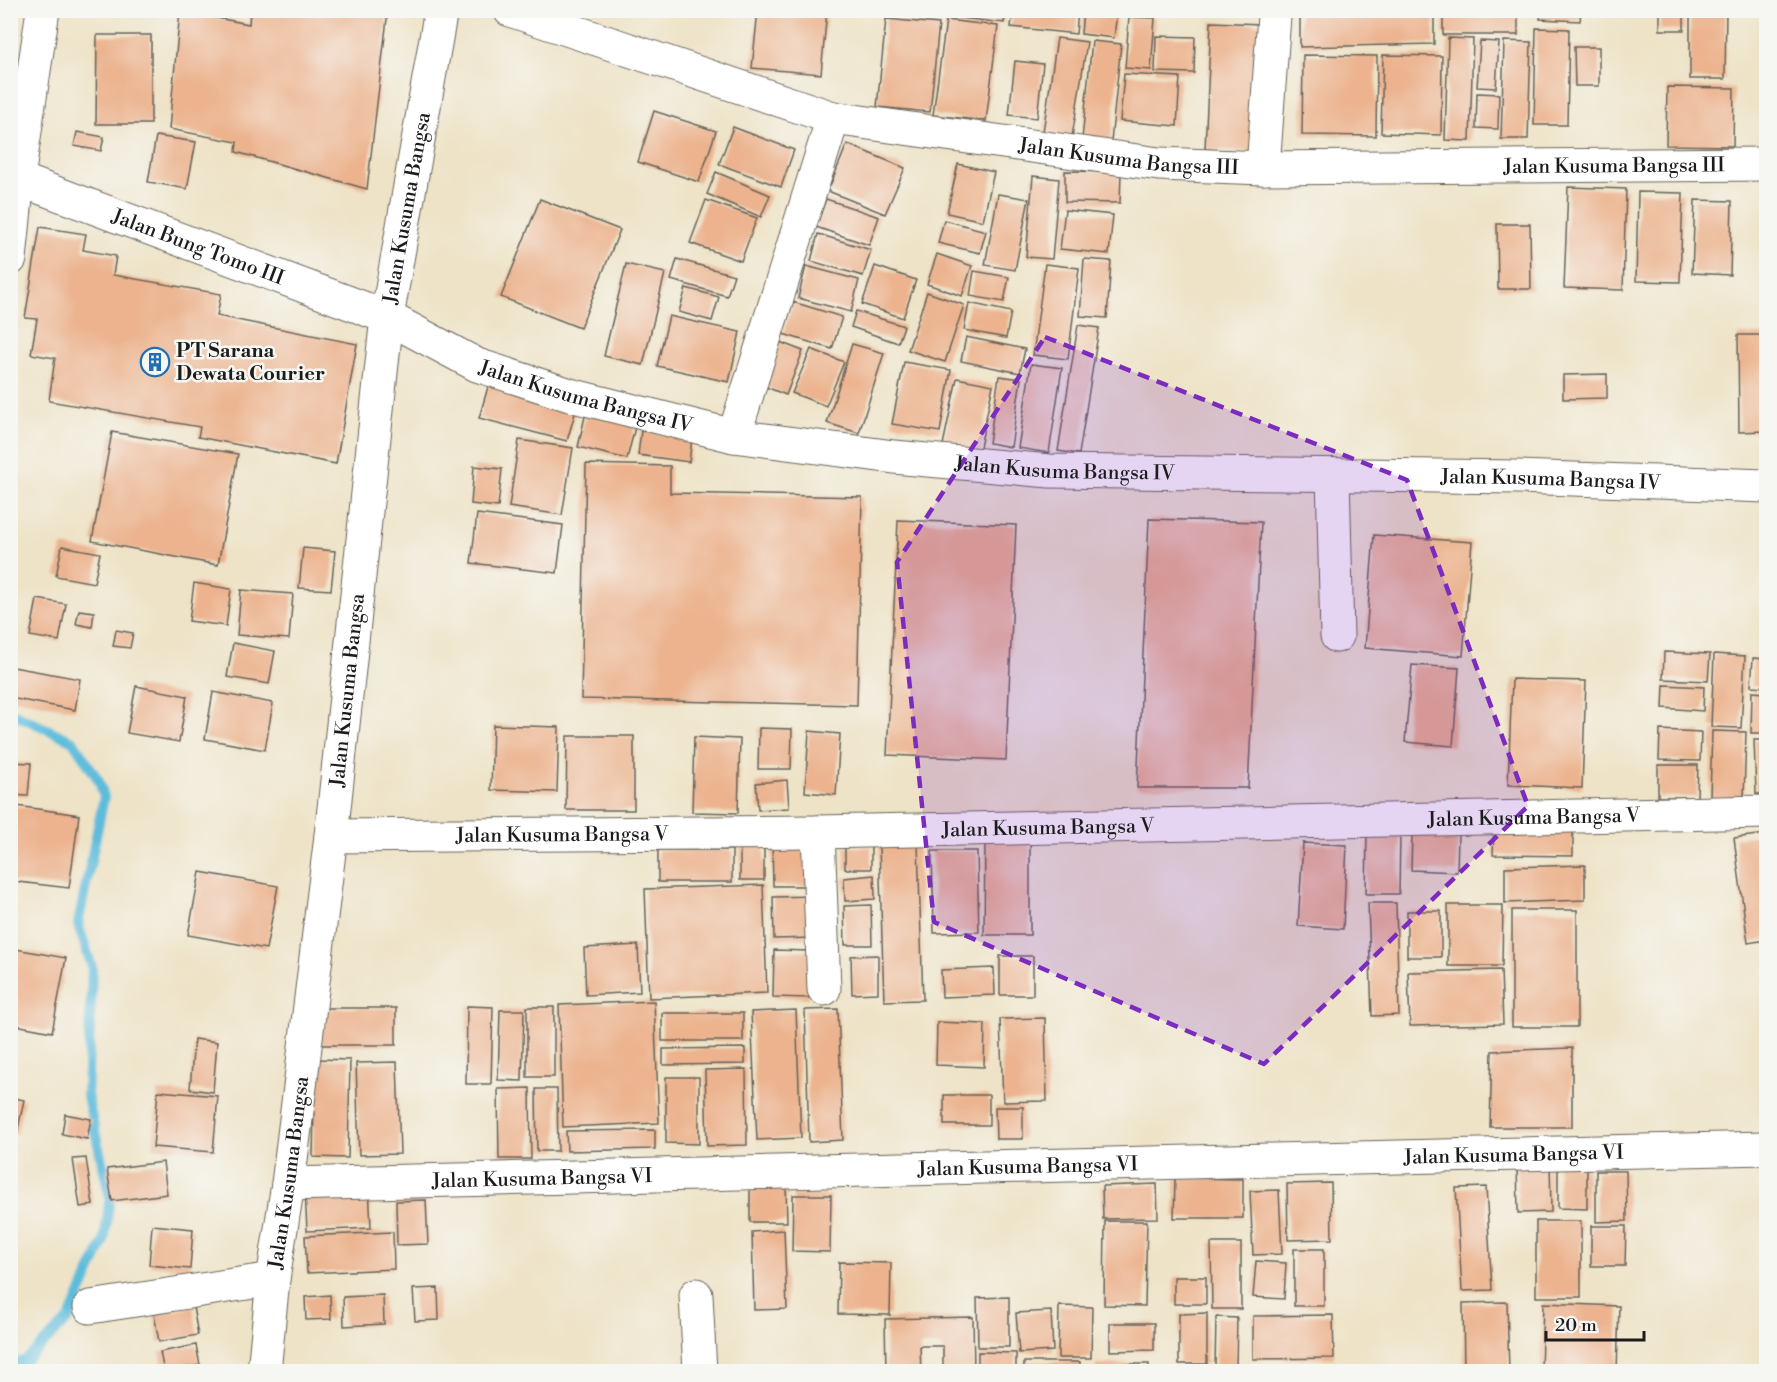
<svg xmlns="http://www.w3.org/2000/svg" width="1777" height="1382" font-family="'Libre Bodoni',serif">
<style>
.lines{fill:none;stroke-linecap:round;stroke-linejoin:round}
.stream{stroke:#5dbcdc;stroke-width:10}
.building{fill:#ecb38e}
.minor-casing{stroke:#666258;stroke-width:35}
.minor{stroke:#fff;stroke-width:33}
.marked{fill:#7b2cbf;fill-opacity:0.2;stroke:#7b2cbf;stroke-width:4.5;stroke-dasharray:12 8;stroke-linejoin:round}
.labels{text-anchor:middle;stroke-width:5;stroke-linejoin:round;paint-order:stroke}
.street-label{font-size:20px;fill:#1c1c1c;stroke:#f6f6f2}
.poi-label{font-size:20px;font-weight:bold;fill:#1c1c1c;stroke:#f6f6f2;text-anchor:start}
</style>
<rect width="100%" height="100%" fill="#f6f6f2"/>
<filter id="ink" filterUnits="userSpaceOnUse"><feTurbulence type="fractalNoise" baseFrequency=".0167" numOctaves="2"/><feDisplacementMap in="SourceGraphic" scale="12" xChannelSelector="R" yChannelSelector="G"/><feConvolveMatrix kernelMatrix="1 2 1 2 8 2 1 2 1" color-interpolation-filters="sRGB"/></filter>
<filter id="wash" filterUnits="userSpaceOnUse"><feTurbulence type="fractalNoise" baseFrequency=".008" numOctaves="4" result="noise"/><feDisplacementMap in="SourceGraphic" scale="24" xChannelSelector="R" yChannelSelector="G"/><feGaussianBlur stdDeviation="1.35" result="paint"/><feColorMatrix in="noise" values="0 0 0 0 0 0 0 0 0 0 0 0 0 0 0 0 0 1.4 0 .05"/><feComposite in="paint" operator="in"/></filter>
<g filter="url(#wash)">
<rect width="100%" height="100%" fill="#eee3c7"/>
<g class="lines">
<!-- stream -->
<polyline class="stream" points="10,712 73,741 99,781 104,797 78,924 92,967 87,1096 110,1197 104,1241 69,1319 26,1360 10,1366"/>
</g>
<g id="blocks">
<!-- building -->
<g class="building">
<polygon points="250,10 388,10 367,189 236,152 237,142 169,129 180,11 249,24"/>
<polygon points="758,10 827,10 821,74 752,68"/>
<polygon points="953,10 1006,10 1004,23 952,17"/>
<polygon points="1013,10 1078,10 1076,34 1011,27"/>
<polygon points="1083,10 1117,11 1114,38 1081,34"/>
<polygon points="1300,10 1434,10 1434,44 1300,47"/>
<rect x="1443" y="10" width="75" height="25"/>
<polygon points="1541,10 1581,10 1580,21 1540,19"/>
<rect x="1660" y="10" width="24" height="20"/>
<polygon points="1690,10 1726,10 1725,79 1690,79"/>
<polygon points="1129,17 1155,18 1151,70 1125,68"/>
<polygon points="886,19 939,24 930,112 877,107"/>
<polygon points="946,20 998,26 986,121 933,115"/>
<polygon points="1211,22 1261,24 1256,152 1205,149"/>
<polygon points="1536,28 1569,29 1567,125 1534,125"/>
<polygon points="97,35 151,35 151,124 96,124"/>
<polygon points="1156,36 1195,37 1194,73 1155,72"/>
<polygon points="1057,38 1087,42 1072,137 1043,132"/>
<polygon points="1448,38 1473,39 1470,141 1445,140"/>
<polygon points="1092,41 1121,44 1111,142 1082,139"/>
<polygon points="1480,41 1499,42 1496,88 1477,87"/>
<polygon points="1504,41 1531,42 1528,139 1501,139"/>
<polygon points="1574,47 1599,47 1599,86 1575,86"/>
<polygon points="1303,55 1377,56 1376,136 1302,135"/>
<polygon points="1383,55 1442,56 1441,135 1381,133"/>
<polygon points="1015,61 1043,64 1037,118 1009,115"/>
<polygon points="1124,74 1180,77 1177,126 1120,121"/>
<polygon points="1667,87 1734,88 1733,146 1666,145"/>
<polygon points="1477,93 1499,94 1498,129 1476,128"/>
<polygon points="654,111 716,131 699,182 638,162"/>
<polygon points="733,127 794,150 781,187 719,164"/>
<polygon points="77,132 104,137 101,151 74,146"/>
<polygon points="156,136 196,142 187,189 148,182"/>
<polygon points="847,144 905,168 885,214 828,191"/>
<polygon points="958,164 994,172 983,221 947,213"/>
<polygon points="1065,171 1121,172 1120,203 1065,202"/>
<polygon points="716,172 770,195 761,217 707,194"/>
<polygon points="1033,176 1059,179 1052,259 1026,257"/>
<polygon points="1568,187 1626,189 1623,290 1564,288"/>
<polygon points="1638,192 1683,193 1680,282 1636,281"/>
<polygon points="998,194 1029,199 1015,270 985,265"/>
<polygon points="540,199 620,230 580,328 501,297"/>
<polygon points="826,199 879,217 869,245 816,227"/>
<polygon points="706,200 757,218 741,261 690,243"/>
<polygon points="1695,200 1732,201 1730,275 1692,273"/>
<polygon points="1065,210 1113,215 1109,254 1060,249"/>
<polygon points="944,220 986,231 980,253 938,243"/>
<polygon points="1497,224 1530,224 1531,289 1498,289"/>
<polygon points="40,227 86,234 83,250 116,256 113,275 221,294 217,316 357,344 336,464 198,437 200,427 49,401 55,358 31,354 37,319 25,318"/>
<polygon points="818,234 871,250 863,276 811,261"/>
<polygon points="937,254 972,266 962,296 927,284"/>
<polygon points="677,259 734,275 727,296 671,280"/>
<polygon points="1084,259 1111,261 1107,318 1080,316"/>
<polygon points="626,264 665,273 643,365 604,356"/>
<polygon points="1045,264 1079,268 1068,359 1033,355"/>
<polygon points="806,266 859,280 851,312 798,298"/>
<polygon points="875,266 916,280 903,318 862,304"/>
<polygon points="974,271 1009,277 1004,302 970,296"/>
<polygon points="686,288 719,297 712,321 679,312"/>
<polygon points="927,292 964,305 945,362 908,350"/>
<polygon points="793,302 842,317 832,349 783,334"/>
<polygon points="969,303 1011,312 1006,338 964,330"/>
<polygon points="856,311 904,326 898,343 851,327"/>
<polygon points="669,316 740,332 729,382 657,366"/>
<polygon points="1078,325 1099,328 1079,454 1058,451"/>
<polygon points="1738,335 1766,335 1766,431 1739,432"/>
<polygon points="966,337 1025,349 1020,373 961,361"/>
<polygon points="777,341 803,351 786,395 761,385"/>
<polygon points="852,344 884,353 859,433 827,423"/>
<polygon points="811,349 844,362 826,406 792,393"/>
<polygon points="904,362 951,370 940,432 892,424"/>
<polygon points="1031,364 1062,368 1049,453 1018,448"/>
<polygon points="1607,374 1607,398 1563,399 1563,375"/>
<polygon points="999,376 1021,379 1011,447 989,443"/>
<polygon points="957,378 993,385 979,452 943,445"/>
<polygon points="490,380 578,403 567,441 479,418"/>
<polygon points="586,412 636,423 627,459 578,447"/>
<polygon points="641,431 692,438 689,462 638,455"/>
<polygon points="112,432 238,454 218,565 92,541"/>
<polygon points="519,440 573,448 562,515 509,507"/>
<polygon points="586,464 670,466 670,493 862,497 857,705 581,699"/>
<polygon points="474,466 502,469 498,507 471,504"/>
<polygon points="477,514 563,525 557,573 471,563"/>
<polygon points="1149,519 1261,522 1248,788 1137,788"/>
<polygon points="898,520 1016,525 1006,760 887,755"/>
<polygon points="1374,535 1472,542 1463,656 1365,648"/>
<polygon points="62,546 100,553 94,583 56,576"/>
<polygon points="303,548 335,551 331,590 299,588"/>
<polygon points="194,583 231,589 226,626 189,621"/>
<polygon points="241,590 293,594 289,639 237,635"/>
<polygon points="37,599 66,604 59,641 30,636"/>
<polygon points="79,610 94,612 92,627 76,624"/>
<polygon points="116,630 133,633 130,648 113,646"/>
<polygon points="233,643 275,651 269,684 227,677"/>
<polygon points="1664,652 1710,654 1708,681 1663,679"/>
<polygon points="1714,654 1745,656 1741,728 1711,727"/>
<polygon points="1753,658 1766,659 1766,687 1751,686"/>
<polygon points="1412,665 1459,668 1453,746 1405,742"/>
<polygon points="13,667 80,679 75,710 10,698 10,679"/>
<polygon points="1512,679 1586,681 1582,788 1508,785"/>
<polygon points="1664,685 1704,687 1703,711 1663,708"/>
<polygon points="136,686 187,696 179,742 127,733"/>
<polygon points="213,692 273,703 265,750 205,739"/>
<polygon points="1752,692 1766,693 1766,733 1751,733"/>
<polygon points="493,725 559,727 557,792 491,790"/>
<polygon points="759,728 792,729 791,769 758,769"/>
<polygon points="1660,730 1701,732 1700,761 1659,760"/>
<polygon points="809,731 840,734 836,795 805,792"/>
<polygon points="1712,731 1746,732 1744,799 1710,798"/>
<polygon points="567,736 634,736 634,810 566,810"/>
<polygon points="694,737 740,739 738,813 692,812"/>
<polygon points="1754,740 1766,740 1766,794 1756,794"/>
<polygon points="10,762 31,763 28,796 10,795"/>
<polygon points="1658,765 1698,765 1697,797 1658,797"/>
<polygon points="787,780 789,808 758,810 756,783"/>
<polygon points="10,805 79,815 69,888 10,881"/>
<polygon points="1494,830 1573,831 1573,856 1493,855"/>
<polygon points="1412,834 1458,835 1457,872 1411,870"/>
<polygon points="1766,834 1766,940 1748,943 1734,838"/>
<polygon points="1367,835 1400,835 1399,894 1366,894"/>
<rect x="740" y="838" width="24" height="42"/>
<polygon points="772,841 810,841 811,886 773,886"/>
<polygon points="985,841 1030,841 1030,935 984,935"/>
<polygon points="1303,843 1347,845 1343,929 1298,926"/>
<polygon points="918,844 923,1000 884,1001 879,845"/>
<rect x="845" y="847" width="26" height="22"/>
<rect x="658" y="850" width="74" height="32"/>
<polygon points="932,851 977,851 979,932 934,933"/>
<polygon points="1585,865 1585,900 1505,903 1505,867"/>
<polygon points="200,872 278,886 266,949 188,935"/>
<polygon points="874,875 875,899 845,901 844,878"/>
<polygon points="763,885 767,993 649,998 645,889"/>
<polygon points="813,896 815,938 774,939 773,897"/>
<polygon points="1368,903 1396,903 1399,1015 1372,1016"/>
<polygon points="871,905 872,945 845,945 844,906"/>
<polygon points="1448,905 1503,905 1502,966 1448,966"/>
<rect x="1512" y="910" width="65" height="117"/>
<rect x="1407" y="911" width="34" height="46"/>
<polygon points="638,945 640,992 586,995 584,948"/>
<polygon points="10,948 66,958 52,1032 10,1024"/>
<polygon points="774,950 809,951 809,998 773,997"/>
<polygon points="878,955 878,993 852,994 851,956"/>
<rect x="1000" y="956" width="33" height="39"/>
<polygon points="994,968 995,995 942,997 941,970"/>
<polygon points="1501,970 1503,1024 1410,1026 1408,972"/>
<polygon points="654,1001 659,1123 563,1127 559,1005"/>
<polygon points="467,1006 493,1007 491,1084 466,1084"/>
<rect x="527" y="1007" width="27" height="70"/>
<rect x="319" y="1008" width="77" height="37"/>
<polygon points="838,1009 843,1140 809,1142 805,1010"/>
<polygon points="500,1010 524,1010 522,1081 498,1080"/>
<polygon points="796,1010 801,1138 757,1140 751,1012"/>
<rect x="662" y="1013" width="81" height="28"/>
<polygon points="1045,1018 1047,1101 1003,1102 1000,1019"/>
<polygon points="937,1022 985,1024 984,1067 936,1065"/>
<polygon points="194,1039 217,1042 213,1092 190,1089"/>
<polygon points="745,1048 745,1064 663,1065 663,1049"/>
<polygon points="1572,1048 1572,1127 1490,1127 1492,1051"/>
<polygon points="315,1059 350,1060 348,1158 313,1157"/>
<polygon points="397,1062 400,1154 359,1155 356,1063"/>
<polygon points="746,1069 747,1145 707,1146 705,1070"/>
<polygon points="666,1077 699,1077 699,1144 666,1143"/>
<polygon points="530,1088 531,1159 499,1159 498,1089"/>
<polygon points="536,1089 557,1089 558,1151 537,1151"/>
<polygon points="158,1091 218,1096 213,1152 153,1147"/>
<rect x="944" y="1095" width="45" height="30"/>
<polygon points="10,1097 24,1100 17,1134 10,1133"/>
<polygon points="995,1107 1023,1107 1023,1139 996,1139"/>
<polygon points="65,1114 91,1119 87,1139 62,1134"/>
<polygon points="655,1130 655,1149 567,1151 566,1131"/>
<polygon points="86,1158 93,1205 80,1207 73,1159"/>
<polygon points="1550,1160 1551,1212 1518,1213 1517,1161"/>
<polygon points="163,1162 167,1194 112,1201 107,1169"/>
<polygon points="1558,1162 1587,1162 1587,1209 1558,1208"/>
<polygon points="1596,1171 1626,1171 1627,1221 1596,1222"/>
<polygon points="1175,1178 1243,1179 1243,1218 1174,1218"/>
<polygon points="1331,1183 1332,1239 1288,1240 1287,1184"/>
<polygon points="1157,1184 1158,1218 1103,1219 1102,1186"/>
<polygon points="369,1186 371,1228 307,1231 305,1189"/>
<polygon points="750,1186 786,1186 787,1222 750,1222"/>
<polygon points="1486,1187 1492,1290 1462,1291 1456,1188"/>
<polygon points="1279,1190 1282,1254 1253,1255 1250,1191"/>
<polygon points="793,1195 831,1195 830,1252 792,1251"/>
<polygon points="426,1200 428,1244 397,1245 396,1201"/>
<polygon points="1105,1221 1147,1221 1145,1306 1104,1305"/>
<rect x="1536" y="1221" width="45" height="76"/>
<polygon points="152,1225 193,1229 190,1269 149,1265"/>
<polygon points="1591,1226 1626,1226 1625,1266 1591,1266"/>
<polygon points="784,1230 787,1309 754,1310 752,1232"/>
<polygon points="393,1232 394,1269 307,1273 305,1236"/>
<polygon points="1211,1243 1241,1243 1241,1309 1212,1309"/>
<rect x="1294" y="1249" width="30" height="57"/>
<polygon points="1256,1261 1286,1263 1284,1299 1253,1297"/>
<polygon points="839,1262 891,1263 890,1315 838,1314"/>
<rect x="1174" y="1277" width="32" height="27"/>
<polygon points="438,1288 439,1320 415,1321 413,1289"/>
<polygon points="330,1295 331,1319 306,1320 305,1297"/>
<polygon points="383,1295 384,1324 344,1326 343,1297"/>
<polygon points="1009,1297 1009,1347 978,1347 977,1298"/>
<polygon points="1507,1302 1509,1372 1464,1372 1463,1303"/>
<polygon points="1543,1303 1619,1306 1617,1372 1541,1372"/>
<polygon points="1059,1306 1092,1307 1091,1358 1058,1358"/>
<polygon points="193,1307 198,1335 159,1342 154,1314"/>
<polygon points="1051,1311 1053,1351 1019,1353 1016,1313"/>
<polygon points="1207,1313 1207,1364 1179,1364 1179,1314"/>
<polygon points="1333,1315 1334,1358 1253,1359 1253,1316"/>
<polygon points="973,1317 974,1372 943,1372 943,1346 920,1346 921,1372 886,1372 885,1319"/>
<polygon points="1216,1317 1237,1318 1236,1366 1215,1366"/>
<polygon points="1110,1323 1154,1323 1154,1350 1110,1351"/>
<polygon points="196,1345 200,1365 164,1372 160,1352"/>
<polygon points="978,1352 1016,1353 1016,1372 978,1372"/>
<rect x="1024" y="1362" width="56" height="10"/>
<polygon points="213,1364 215,1372 197,1372 196,1367"/>
<rect x="1096" y="1364" width="53" height="8"/>
<polygon points="140,1366 141,1372 114,1372 114,1370"/>
<rect x="1293" y="1368" width="35" height="4"/>
<rect x="1248" y="1369" width="25" height="3"/>
</g>
</g>
</g>
<g filter="url(#ink)">
<use href="#blocks" fill-opacity="0" stroke="#666258" stroke-width="1.5"/>
<g class="lines">
<!-- minor casing -->
<g class="minor-casing">
<g id="minor">
<path id="s1" d="M510,10L833,118L1159,164L1263,168L1766,164"/>
<polyline points="1263,168 1274,16"/>
<path id="s2" d="M10,176L387,317L477,365L570,395L734,436L894,457L1050,471L1518,477L1766,486"/>
<polyline points="10,259 18,178 43,10"/>
<polyline points="734,436 833,118"/>
<polyline points="1333,475 1337,636"/>
<polyline points="818,832 824,989"/>
<path id="s3" d="M331,836L818,832L1766,812"/>
<path id="s4" d="M288,1184L1766,1148"/>
<polyline points="696,1295 700,1372"/>
<polyline points="90,1307 273,1279"/>
<path id="s5" d="M264,1372L273,1279L288,1184L331,836L387,317L441,10"/>
</g>
</g>
<!-- minor -->
<use href="#minor" class="minor"/>
</g>
</g>
<!-- marked area -->
<path class="marked" d="M1045,337L1407,480L1528,806L1264,1064L934,922L897,562Z"/>
<!-- icons -->
<defs>
<g id="building-ring" transform="scale(1.5)"><circle r="9.5" fill="#f6f6f2" stroke="#1f6fb2" stroke-width="1.5"/><path d="M-4-6H4V6H1V3H-1V6H-4ZM-2.5-4.3h1.7v1.8h-1.7ZM.8-4.3h1.7v1.8H.8ZM-2.5-1h1.7V.8h-1.7ZM.8-1h1.7V.8H.8Z" fill="#1f6fb2"/></g>
</defs>
<g fill-rule="evenodd">
<use href="#building-ring" x="155" y="362"/>
</g>
<g class="labels">
<!-- street labels -->
<g class="street-label">
<text dy="7" stroke="none"><textPath href="#s1" startOffset="639">Jalan Kusuma Bangsa III</textPath></text>
<text dy="7" stroke="none"><textPath href="#s1" startOffset="1125">Jalan Kusuma Bangsa III</textPath></text>
<text dy="7" stroke="none"><textPath href="#s5" startOffset="1173">Jalan Kusuma Bangsa</textPath></text>
<text dy="7" stroke="none"><textPath href="#s2" startOffset="201">Jalan Bung Tomo III</textPath></text>
<text dy="7" stroke="none"><textPath href="#s2" startOffset="618">Jalan Kusuma Bangsa IV</textPath></text>
<text dy="7" stroke="none"><textPath href="#s2" startOffset="1104">Jalan Kusuma Bangsa IV</textPath></text>
<text dy="7" stroke="none"><textPath href="#s2" startOffset="1590">Jalan Kusuma Bangsa IV</textPath></text>
<text dy="7" stroke="none"><textPath href="#s5" startOffset="687">Jalan Kusuma Bangsa</textPath></text>
<text dy="7" stroke="none"><textPath href="#s3" startOffset="1203">Jalan Kusuma Bangsa V</textPath></text>
<text dy="7" stroke="none"><textPath href="#s3" startOffset="717">Jalan Kusuma Bangsa V</textPath></text>
<text dy="7" stroke="none"><textPath href="#s3" startOffset="231">Jalan Kusuma Bangsa V</textPath></text>
<text dy="7" stroke="none"><textPath href="#s4" startOffset="1226">Jalan Kusuma Bangsa VI</textPath></text>
<text dy="7" stroke="none"><textPath href="#s4" startOffset="740">Jalan Kusuma Bangsa VI</textPath></text>
<text dy="7" stroke="none"><textPath href="#s5" startOffset="201">Jalan Kusuma Bangsa</textPath></text>
<text dy="7" stroke="none"><textPath href="#s4" startOffset="254">Jalan Kusuma Bangsa VI</textPath></text>
</g>
<!-- poi labels -->
<g class="poi-label">
<text x="176" y="357">PT Sarana<tspan x="176" dy="23">Dewata Courier</tspan></text>
</g>
</g>
<!-- margin -->
<rect width="1777" height="1382" fill="none" stroke="#f6f6f2" stroke-width="36"/>
<!-- scale -->
<path d="M1546 1331v9h98v-9" fill="none" stroke="#1c1c1c" stroke-width="3"/>
<text x="1555" y="1331" font-size="18" fill="#1c1c1c" stroke="#f6f6f2" stroke-width="4.5" paint-order="stroke">20 m</text>
</svg>
